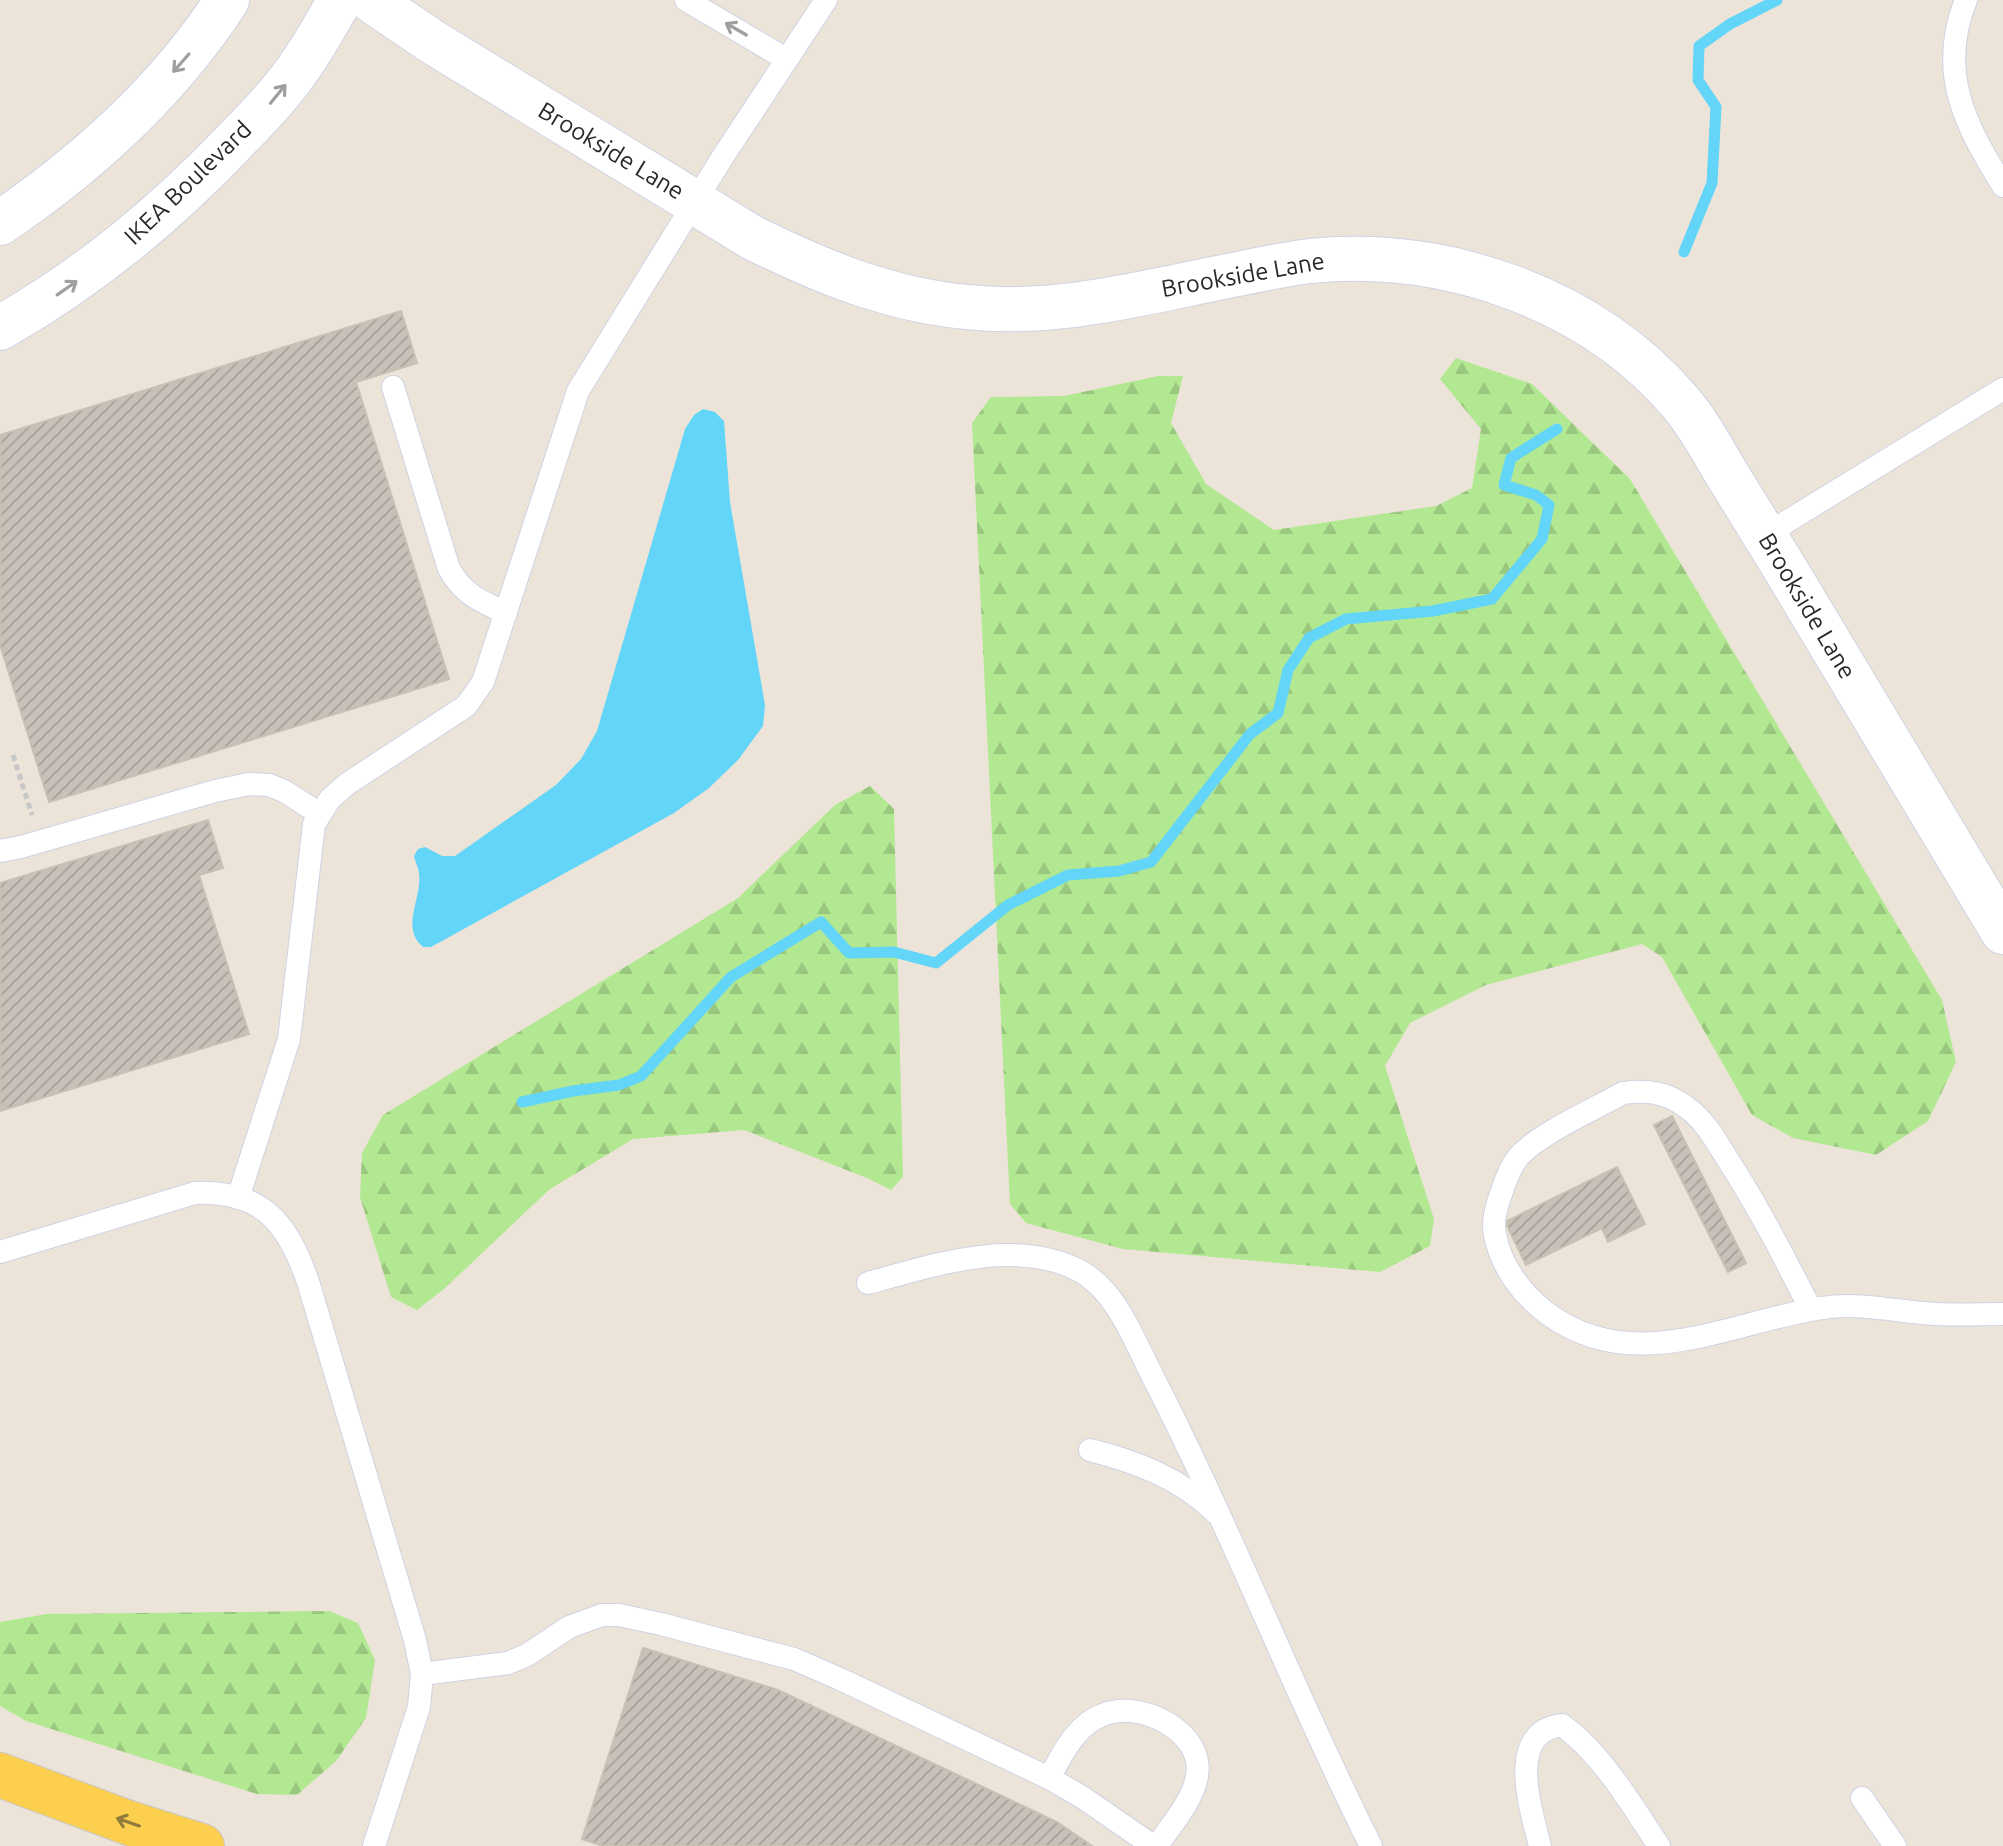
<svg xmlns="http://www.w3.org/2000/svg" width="2003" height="1846" font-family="Ubuntu,sans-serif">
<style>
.forest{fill:url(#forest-firs)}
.water{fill:#63d5f8}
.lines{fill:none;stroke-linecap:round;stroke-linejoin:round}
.stream{stroke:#63d5f8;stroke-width:11}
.building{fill:url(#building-hatch);stroke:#c8c0b3;stroke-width:2}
.service-casing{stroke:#ced3e3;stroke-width:24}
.minor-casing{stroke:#ced3e3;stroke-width:46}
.tertiary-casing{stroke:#ced3e3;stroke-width:46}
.primary-casing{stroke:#c7c7c7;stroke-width:46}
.path{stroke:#c7c7c7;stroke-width:5;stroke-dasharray:6 4;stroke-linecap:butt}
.service{stroke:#fff;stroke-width:22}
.minor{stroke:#fff;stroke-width:44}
.tertiary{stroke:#fff;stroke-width:44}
.primary{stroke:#fccf4f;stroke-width:44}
.oneway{stroke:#9f9f9f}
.oneway2{stroke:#927c3c}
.labels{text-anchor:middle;stroke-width:7;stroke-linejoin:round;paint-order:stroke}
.street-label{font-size:24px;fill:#292929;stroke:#fff}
</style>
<defs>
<pattern id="forest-firs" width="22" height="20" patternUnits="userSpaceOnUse" patternTransform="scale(2)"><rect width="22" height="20" fill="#b1e891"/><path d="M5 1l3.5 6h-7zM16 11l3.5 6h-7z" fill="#98c77d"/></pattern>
<pattern id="building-hatch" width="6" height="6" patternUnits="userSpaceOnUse" patternTransform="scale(2)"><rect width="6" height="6" fill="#c8c1b9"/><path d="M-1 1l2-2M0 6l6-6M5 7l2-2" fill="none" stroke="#aca69f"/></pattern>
</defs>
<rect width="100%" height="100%" fill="#ede4d9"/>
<!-- forest -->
<g class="forest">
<polygon points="1456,358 1532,384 1630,479 1942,1000 1956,1062 1928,1121 1876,1155 1793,1138 1752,1115 1662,957 1642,944 1486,985 1410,1023 1385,1066 1434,1219 1430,1246 1380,1272 1123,1249 1026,1223 1010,1204 972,423 991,397 1064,396 1158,376 1183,376 1171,423 1206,484 1274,530 1436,506 1472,488 1481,429 1440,379"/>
<polygon points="870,786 894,809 903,1177 891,1190 867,1178 744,1130 633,1139 550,1189 444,1289 417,1310 391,1297 360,1197 362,1153 383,1115 738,898 835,805"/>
<polygon points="329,1611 358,1623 375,1660 366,1718 336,1761 297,1795 257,1794 26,1721 0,1706 0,1622 47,1614"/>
</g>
<!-- water -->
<path class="water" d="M703,409L715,412L724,421L730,502L765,705L763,726L738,760L709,788L674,813L431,947H423C400,928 422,899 419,874C419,868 415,862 414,856L418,849L425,847L442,856H455L556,785L581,759L597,731L685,429L694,415Z"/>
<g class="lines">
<!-- stream -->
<g class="stream">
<polyline points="1684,252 1712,183 1716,107 1698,80 1699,46 1730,24 1777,0"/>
<polyline points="522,1102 573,1091 619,1085 641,1076 731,977 821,922 849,953 894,952 936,963 1008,905 1068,875 1119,871 1151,862 1250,734 1278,713 1288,670 1309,638 1346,619 1433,611 1492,599 1542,539 1549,505 1536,495 1504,485 1511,458 1557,429"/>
</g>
</g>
<!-- building -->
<g class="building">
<polygon points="401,311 417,363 356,382 449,679 49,802 0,645 0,435"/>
<polygon points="208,820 223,868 199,875 249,1034 0,1111 0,883"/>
<polygon points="1672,1116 1746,1263 1728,1272 1654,1125"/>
<polygon points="1617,1167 1645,1224 1608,1242 1602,1228 1526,1265 1505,1222"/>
<polygon points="643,1648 778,1690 1057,1822 1092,1846 603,1846 582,1839"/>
</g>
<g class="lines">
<!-- service casing -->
<g class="service-casing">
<g id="service">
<polyline points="686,0 786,59"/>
<path d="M1966,0C1937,72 1965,125 2003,186"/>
<path d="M393,387L449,569C465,596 479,600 506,613"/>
<polyline points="1765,535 2003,389"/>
<polyline points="0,851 21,847 215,791 249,784 269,785 284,791 320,814"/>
<polyline points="238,1198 289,1039 314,824 330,799 347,784 466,706 483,682 578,391 722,158 826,0"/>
<path d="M0,1252L195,1193C264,1190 289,1225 309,1285L415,1640L422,1674L419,1707L374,1846"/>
<path d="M868,1283C934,1265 1016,1237 1080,1271C1119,1292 1137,1348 1157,1385C1234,1536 1295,1695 1371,1846"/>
<path d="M1811,1310C1785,1259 1759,1208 1728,1160C1716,1141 1705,1120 1686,1107C1667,1092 1647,1090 1623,1093C1593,1110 1542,1132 1519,1156C1510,1167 1505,1181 1501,1194C1496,1207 1492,1221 1495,1235C1501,1266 1522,1295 1548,1314C1635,1377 1728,1322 1822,1308C1861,1302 1898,1312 1936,1314C1958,1315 1981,1314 2003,1314"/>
<path d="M1090,1450C1137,1462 1180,1478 1216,1513"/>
<polyline points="422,1674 508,1663 527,1655 569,1627 602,1615 619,1615 661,1624 794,1659 840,1679 1049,1778 1082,1797 1153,1846"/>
<path d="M1049,1778C1063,1753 1076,1724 1105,1714C1141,1700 1205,1732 1197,1776C1193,1801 1171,1825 1157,1846"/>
<polyline points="1862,1798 1895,1846"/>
<path d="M1540,1846C1531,1809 1505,1732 1562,1725C1603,1755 1631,1804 1659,1846"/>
</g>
</g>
<!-- minor casing -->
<g class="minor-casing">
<path id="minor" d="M371,0L431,41L753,238C822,272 890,300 967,307C1058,317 1150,291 1238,274C1262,269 1286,264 1310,261C1445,248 1590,297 1680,402C1699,424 1713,451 1728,476C1755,520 1782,563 1808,607C1873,715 1938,824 2003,932"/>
</g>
<!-- tertiary casing -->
<g class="tertiary-casing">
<g id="tertiary">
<path d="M0,223C88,163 169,90 227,0"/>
<path d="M0,328C89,277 163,216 234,142C258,117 283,92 302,63C316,43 328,21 340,0"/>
</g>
</g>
<!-- primary casing -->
<g class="primary-casing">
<polyline id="primary" points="0,1775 129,1823 202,1846"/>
</g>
<!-- path -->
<polyline class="path" points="13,755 32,815"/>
<!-- service -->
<use href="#service" class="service"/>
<!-- minor -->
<use href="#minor" class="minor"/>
<!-- tertiary -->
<use href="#tertiary" class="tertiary"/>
<!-- primary -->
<use href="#primary" class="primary"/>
</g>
<!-- one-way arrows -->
<defs><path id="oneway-shaft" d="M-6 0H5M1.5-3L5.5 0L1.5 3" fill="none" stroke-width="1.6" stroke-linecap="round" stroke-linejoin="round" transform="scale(2)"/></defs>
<g class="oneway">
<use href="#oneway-shaft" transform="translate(736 29) rotate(-150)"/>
<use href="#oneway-shaft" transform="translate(181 63) rotate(131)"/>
<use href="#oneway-shaft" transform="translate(278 94) rotate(-51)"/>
<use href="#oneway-shaft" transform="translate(67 288) rotate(-35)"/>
</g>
<use class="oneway2" href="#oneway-shaft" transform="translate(128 1822) rotate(-161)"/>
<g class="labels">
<!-- street labels -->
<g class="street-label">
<text transform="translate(611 151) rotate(31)" y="8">Brookside Lane</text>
<text transform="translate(188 183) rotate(-44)" y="8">IKEA Boulevard</text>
<text transform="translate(1243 275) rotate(-10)" y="8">Brookside Lane</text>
<text transform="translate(1807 606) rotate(59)" y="8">Brookside Lane</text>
</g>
</g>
</svg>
